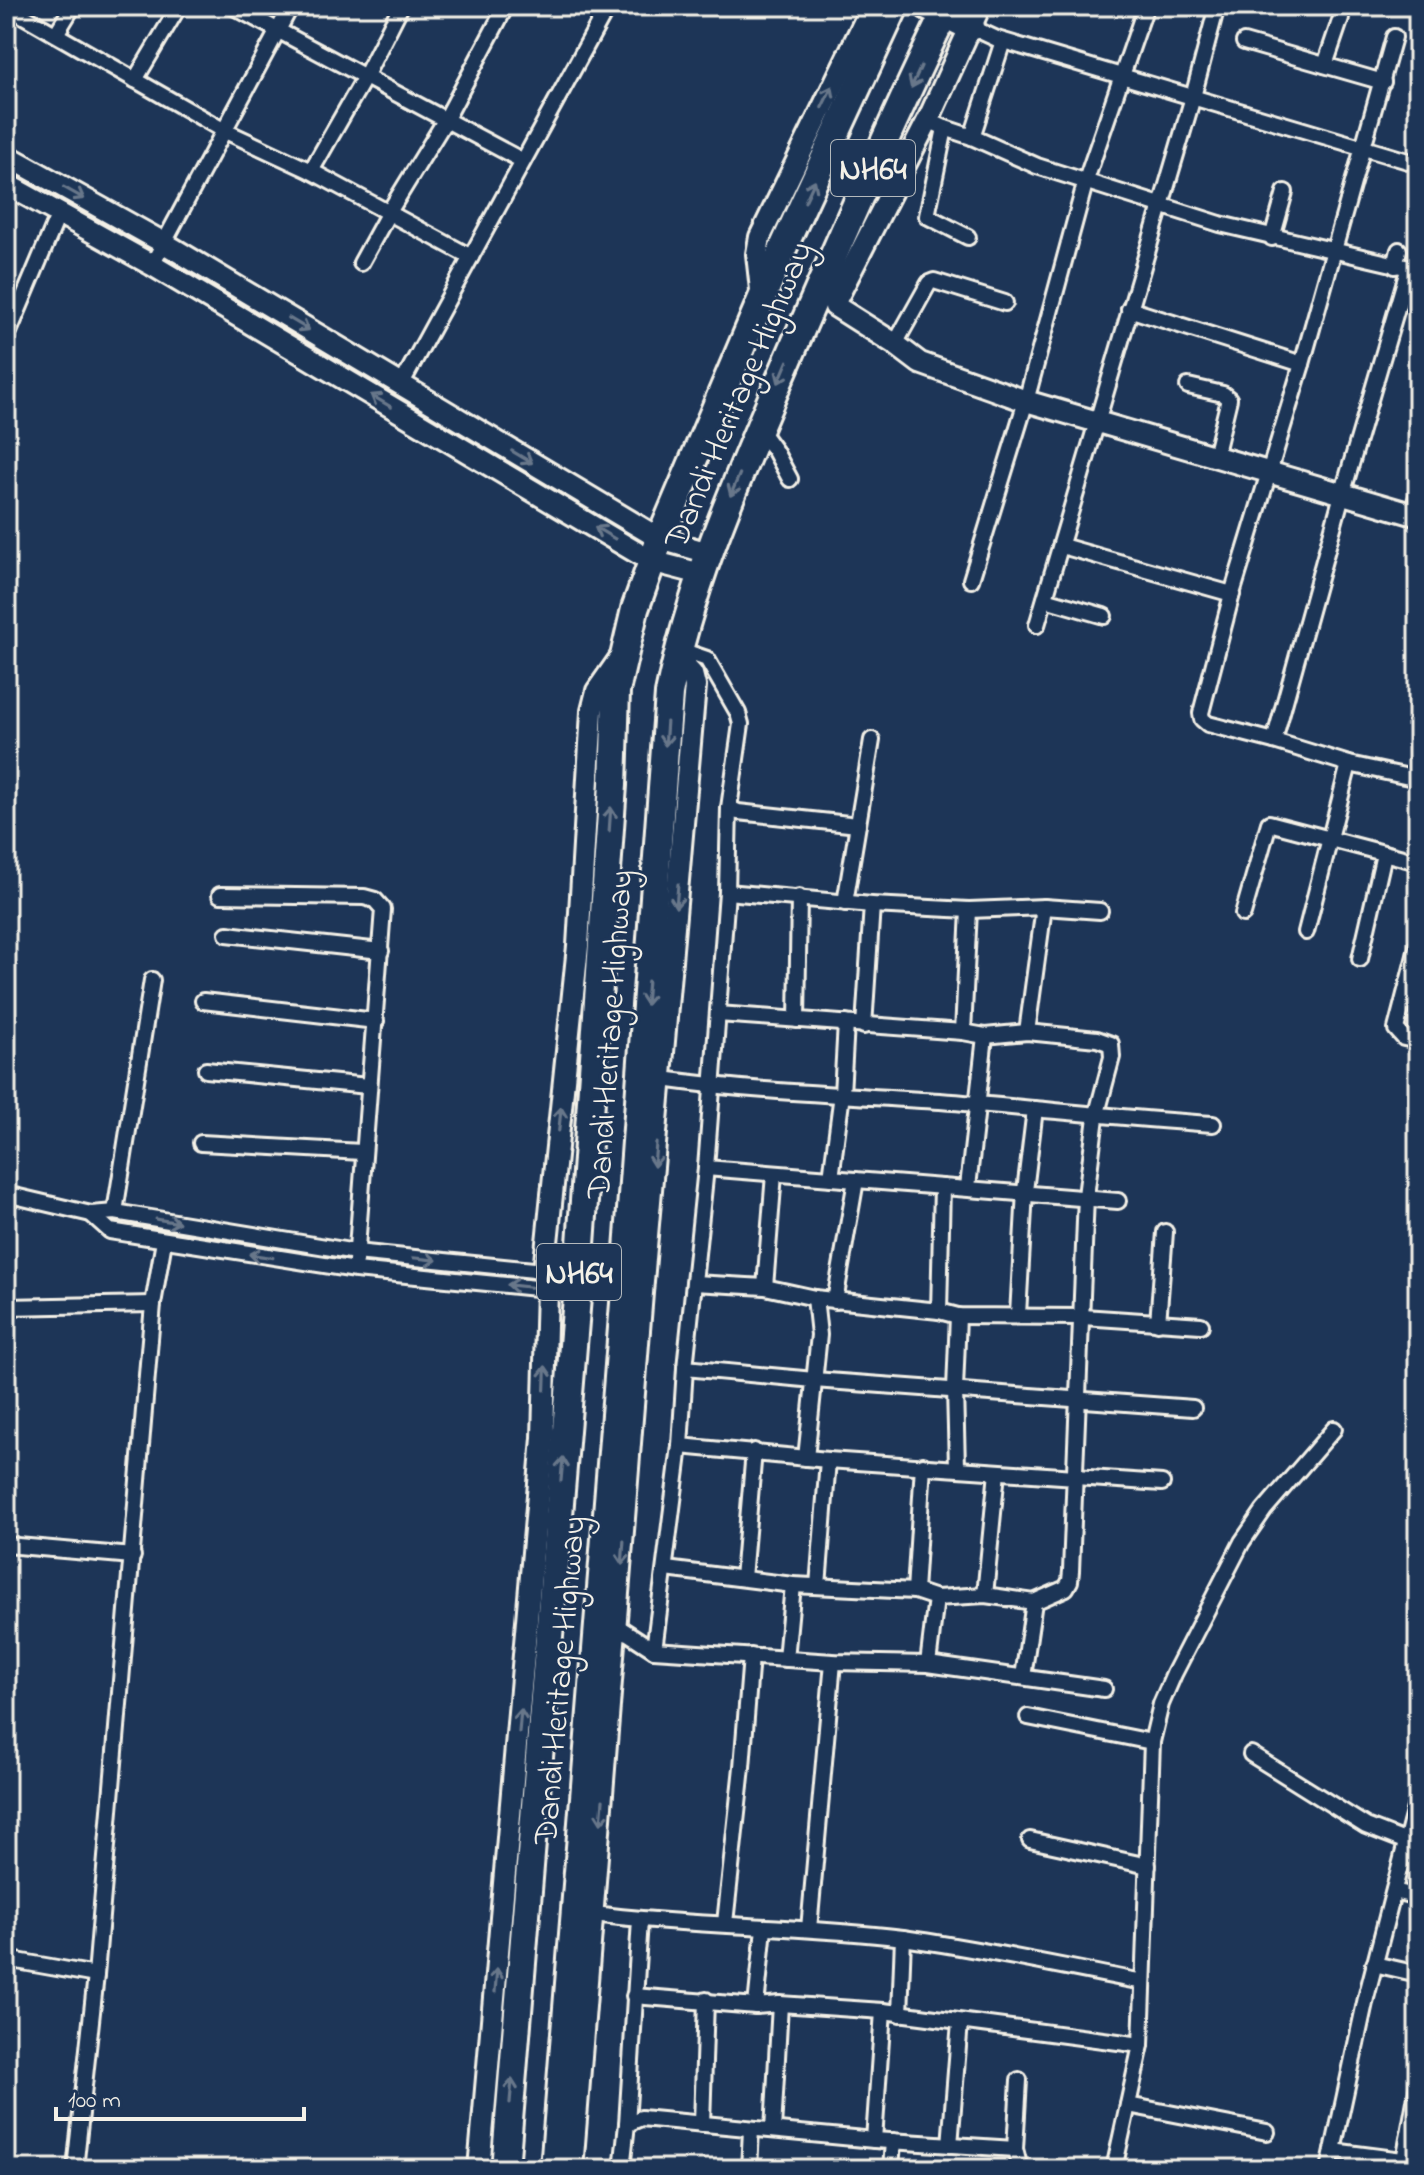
<svg xmlns="http://www.w3.org/2000/svg" width="1424" height="2175" font-family="'Indie Flower',sans-serif">
<style>
.lines{fill:none;stroke-linecap:round;stroke-linejoin:round}
.street-casing{stroke:#f4f1e8;stroke-width:20}
.secondary-casing{stroke:#f4f1e8;stroke-width:26}
.highway-casing{stroke:#f4f1e8;stroke-width:32}
.street{stroke:#1d3557;stroke-width:14}
.secondary{stroke:#1d3557;stroke-width:20}
.highway{stroke:#1d3557;stroke-width:26}
.oneway{stroke:#68778a}
.labels{text-anchor:middle;stroke-width:6;stroke-linejoin:round;paint-order:stroke}
.shield{fill:#1d3557;stroke:#b4b9bc;stroke-width:2}
.shield-label{font-size:32px;font-weight:bold;fill:#f4f1e8}
.street-label{font-size:34px;fill:#f4f1e8;stroke:#1d3557}
</style>
<rect width="100%" height="100%" fill="#1d3557"/>
<filter id="ink" filterUnits="userSpaceOnUse"><feTurbulence type="fractalNoise" baseFrequency=".0125" numOctaves="2"/><feDisplacementMap in="SourceGraphic" scale="16" xChannelSelector="R" yChannelSelector="G"/><feConvolveMatrix kernelMatrix="1 2 1 2 8 2 1 2 1" color-interpolation-filters="sRGB"/></filter>
<g filter="url(#ink)">
<g class="lines">
<!-- street casing -->
<g class="street-casing">
<g id="street">
<polyline points="6,6 223,130 311,171 471,257"/>
<polyline points="232,6 523,161"/>
<polyline points="971,27 997,39 1418,164"/>
<polyline points="56,34 73,6"/>
<polyline points="1244,42 1383,82"/>
<polyline points="1325,65 1341,18"/>
<polyline points="135,80 179,6"/>
<polyline points="928,120 945,128 927,216 968,237"/>
<polyline points="945,128 972,137 1003,41"/>
<polyline points="972,137 1037,166 1220,224 1418,270"/>
<polyline points="311,171 366,75 401,6"/>
<polyline points="1272,238 1285,192"/>
<polyline points="361,263 389,212 446,119 506,6"/>
<polyline points="152,265 291,6"/>
<polyline points="1395,266 1399,250"/>
<polyline points="1409,267 1342,495 1274,741 1349,764 1418,779"/>
<polyline points="1129,309 1302,364"/>
<polyline points="6,339 59,213"/>
<polyline points="895,344 929,283 934,281 1005,303"/>
<polyline points="401,385 608,6"/>
<polyline points="1188,386 1223,394 1229,399 1215,457"/>
<polyline points="759,429 775,451 790,479"/>
<polyline points="1412,514 1418,493"/>
<polyline points="1062,546 1232,594"/>
<polyline points="971,580 1026,401 1086,180 1146,6"/>
<polyline points="1045,599 1104,616"/>
<polyline points="1037,625 1193,97 1217,6"/>
<polyline points="678,649 707,659 738,713 741,724 729,808 738,812 858,825"/>
<polyline points="1274,741 1208,724 1202,719 1201,713 1232,594 1302,364 1394,37"/>
<polyline points="727,892 872,905 969,910 1044,907 1100,911"/>
<polyline points="220,895 364,897 375,900 383,909 356,1261"/>
<polyline points="845,903 872,740"/>
<polyline points="1243,914 1269,823 1418,862"/>
<polyline points="1306,932 1349,764"/>
<polyline points="227,934 381,951"/>
<polyline points="1418,944 1396,1029 1404,1038 1418,1041"/>
<polyline points="1360,959 1384,854"/>
<polyline points="203,1001 376,1021"/>
<polyline points="797,1020 799,897"/>
<polyline points="864,1026 872,905"/>
<polyline points="963,1032 969,910"/>
<polyline points="1027,1032 1044,907"/>
<polyline points="206,1070 368,1086"/>
<path d="M662,1079C754,1092 847,1095 940,1101C1031,1108 1122,1118 1213,1124"/>
<polyline points="201,1143 362,1152"/>
<polyline points="706,1168 1118,1201"/>
<polyline points="831,1178 842,1094 846,1023"/>
<polyline points="968,1187 985,1036"/>
<polyline points="6,1194 91,1214 115,1212 356,1252 544,1271 626,1275"/>
<polyline points="115,1212 152,980"/>
<polyline points="91,1214 110,1231 356,1270 536,1288 625,1291"/>
<polyline points="694,1283 765,1287 815,1298 939,1311 958,1316 1083,1317 1201,1325"/>
<polyline points="765,1287 774,1174"/>
<polyline points="835,1301 856,1180"/>
<polyline points="6,1307 153,1304"/>
<polyline points="939,1311 942,1187"/>
<polyline points="1018,1315 1025,1191 1035,1109"/>
<polyline points="1158,1323 1165,1232"/>
<polyline points="685,1368 814,1380 1193,1408"/>
<polyline points="680,1446 828,1460 1162,1483"/>
<polyline points="806,1458 819,1335 815,1298"/>
<polyline points="957,1467 955,1389 958,1316"/>
<polyline points="6,1545 133,1556"/>
<polyline points="666,1569 793,1585 915,1591 936,1598 985,1595 1034,1602 1066,1588 1070,1581 1071,1571 1086,1196 1096,1117 1112,1057 1111,1044 1097,1039 1027,1032 985,1036 963,1032 718,1014"/>
<polyline points="743,1578 754,1451"/>
<polyline points="818,1586 828,1460"/>
<polyline points="915,1591 923,1465"/>
<polyline points="985,1595 997,1472"/>
<polyline points="617,1626 654,1650 833,1662 928,1664 1104,1689"/>
<polyline points="654,1650 680,1446 685,1368 706,1168 727,892 729,808"/>
<polyline points="786,1659 793,1585"/>
<polyline points="928,1664 936,1598"/>
<polyline points="1023,1677 1034,1602"/>
<polyline points="1028,1717 1152,1742"/>
<polyline points="1251,1754 1366,1826 1407,1842"/>
<polyline points="1030,1840 1148,1866"/>
<polyline points="1394,1891 1418,1897"/>
<path d="M593,1914C696,1927 800,1925 903,1938C983,1949 1063,1967 1143,1982"/>
<polyline points="725,1923 742,1767 751,1656"/>
<polyline points="809,1929 833,1662"/>
<polyline points="6,1959 96,1975"/>
<polyline points="1374,1964 1418,1974"/>
<polyline points="634,1996 756,2006 780,2004 883,2011 1141,2045"/>
<polyline points="756,2006 764,1928"/>
<polyline points="900,2014 903,1938"/>
<polyline points="1019,2080 1015,2149 1020,2169"/>
<polyline points="1128,2105 1267,2132"/>
<polyline points="627,2124 640,1920"/>
<polyline points="702,2124 706,2000"/>
<polyline points="773,2130 780,2004"/>
<polyline points="874,2140 883,2011"/>
<polyline points="950,2145 960,2022"/>
<polyline points="1333,2151 1418,2162"/>
<polyline points="1404,2160 1418,2085"/>
<polyline points="75,2169 96,1975 153,1304 164,1241"/>
<polyline points="622,2169 627,2124 641,2118 874,2140 1015,2149"/>
<polyline points="749,2169 751,2130"/>
<polyline points="891,2169 893,2141"/>
<polyline points="1114,2169 1141,2045 1152,1742 1161,1704 1174,1674 1242,1542 1264,1510 1334,1429"/>
<polyline points="1329,2169 1366,1998 1418,1796"/>
</g>
</g>
<!-- secondary casing -->
<g class="secondary-casing">
<g id="secondary">
<polyline points="980,6 928,120 836,300 835,306 895,344 920,363 1026,401 1418,516"/>
<polyline points="6,155 164,243 660,539 709,553"/>
<polyline points="6,184 152,265 651,561 701,574"/>
<polyline points="762,299 757,254 760,237 872,6"/>
<polyline points="479,2169 543,1438 547,1288 544,1271 578,946 592,711 597,691 620,658"/>
<polyline points="572,2169 642,1293 695,686 692,674 676,657"/>
</g>
</g>
<!-- highway casing -->
<g class="highway-casing">
<g id="highway">
<polyline points="928,6 971,27"/>
<polyline points="505,2169 579,1273 613,785 616,691 635,609 660,539 784,246 895,6"/>
<path d="M554,2169L625,1291L669,694C691,584 735,485 779,381C833,255 888,129 948,6"/>
</g>
</g>
<!-- street -->
<use href="#street" class="street"/>
<!-- secondary -->
<use href="#secondary" class="secondary"/>
<!-- highway -->
<use href="#highway" class="highway"/>
</g>
<!-- one-way arrows -->
<defs><path id="oneway-shaft" d="M-6 0H5M1.5-3L5.5 0L1.5 3" fill="none" stroke-width="1.6" stroke-linecap="round" stroke-linejoin="round" transform="scale(2)"/></defs>
<g class="oneway">
<use href="#oneway-shaft" transform="translate(916 77) rotate(115)"/>
<use href="#oneway-shaft" transform="translate(827 97) rotate(-64)"/>
<use href="#oneway-shaft" transform="translate(810 191) rotate(-65)"/>
<use href="#oneway-shaft" transform="translate(74 193) rotate(29)"/>
<use href="#oneway-shaft" transform="translate(299 324) rotate(31)"/>
<use href="#oneway-shaft" transform="translate(783 372) rotate(113)"/>
<use href="#oneway-shaft" transform="translate(381 401) rotate(-149)"/>
<use href="#oneway-shaft" transform="translate(522 457) rotate(31)"/>
<use href="#oneway-shaft" transform="translate(735 485) rotate(113)"/>
<use href="#oneway-shaft" transform="translate(605 533) rotate(-149)"/>
<use href="#oneway-shaft" transform="translate(666 734) rotate(94)"/>
<use href="#oneway-shaft" transform="translate(610 819) rotate(-86)"/>
<use href="#oneway-shaft" transform="translate(677 896) rotate(95)"/>
<use href="#oneway-shaft" transform="translate(647 993) rotate(94)"/>
<use href="#oneway-shaft" transform="translate(560 1119) rotate(-84)"/>
<use href="#oneway-shaft" transform="translate(655 1155) rotate(95)"/>
<use href="#oneway-shaft" transform="translate(168 1221) rotate(9)"/>
<use href="#oneway-shaft" transform="translate(261 1256) rotate(-172)"/>
<use href="#oneway-shaft" transform="translate(425 1259) rotate(6)"/>
<use href="#oneway-shaft" transform="translate(519 1286) rotate(-174)"/>
<use href="#oneway-shaft" transform="translate(545 1378) rotate(-88)"/>
<use href="#oneway-shaft" transform="translate(562 1469) rotate(-85)"/>
<use href="#oneway-shaft" transform="translate(623 1553) rotate(94)"/>
<use href="#oneway-shaft" transform="translate(520 1721) rotate(-85)"/>
<use href="#oneway-shaft" transform="translate(602 1812) rotate(95)"/>
<use href="#oneway-shaft" transform="translate(496 1980) rotate(-85)"/>
<use href="#oneway-shaft" transform="translate(511 2091) rotate(-85)"/>
</g>
</g>
<g class="labels">
<!-- shield labels -->
<g class="shield">
<rect x="831" y="140" width="84" height="56" rx="6"/>
<rect x="537" y="1244" width="84" height="56" rx="6"/>
</g>
<g class="shield-label">
<text x="873" y="179">NH64</text>
<text x="579" y="1283">NH64</text>
</g>
<!-- street labels -->
<g class="street-label">
<text transform="translate(737 394) rotate(-67)" y="12">Dandi Heritage Highway</text>
<text transform="translate(608 1034) rotate(-86)" y="12">Dandi Heritage Highway</text>
<text transform="translate(558 1680) rotate(-85)" y="12">Dandi Heritage Highway</text>
</g>
</g>
<!-- margin -->
<rect width="1424" height="2175" fill="none" stroke="#1d3557" stroke-width="32"/>
<rect x="16" y="16" width="1392" height="2143" fill="none" stroke="#f4f1e8" stroke-width="3" filter="url(#ink)"/>
<!-- scale -->
<path d="M56 2107v12h248v-12" fill="none" stroke="#f4f1e8" stroke-width="4"/>
<text x="68" y="2107" font-size="24" fill="#f4f1e8" stroke="#1d3557" stroke-width="6" paint-order="stroke">100 m</text>
</svg>
